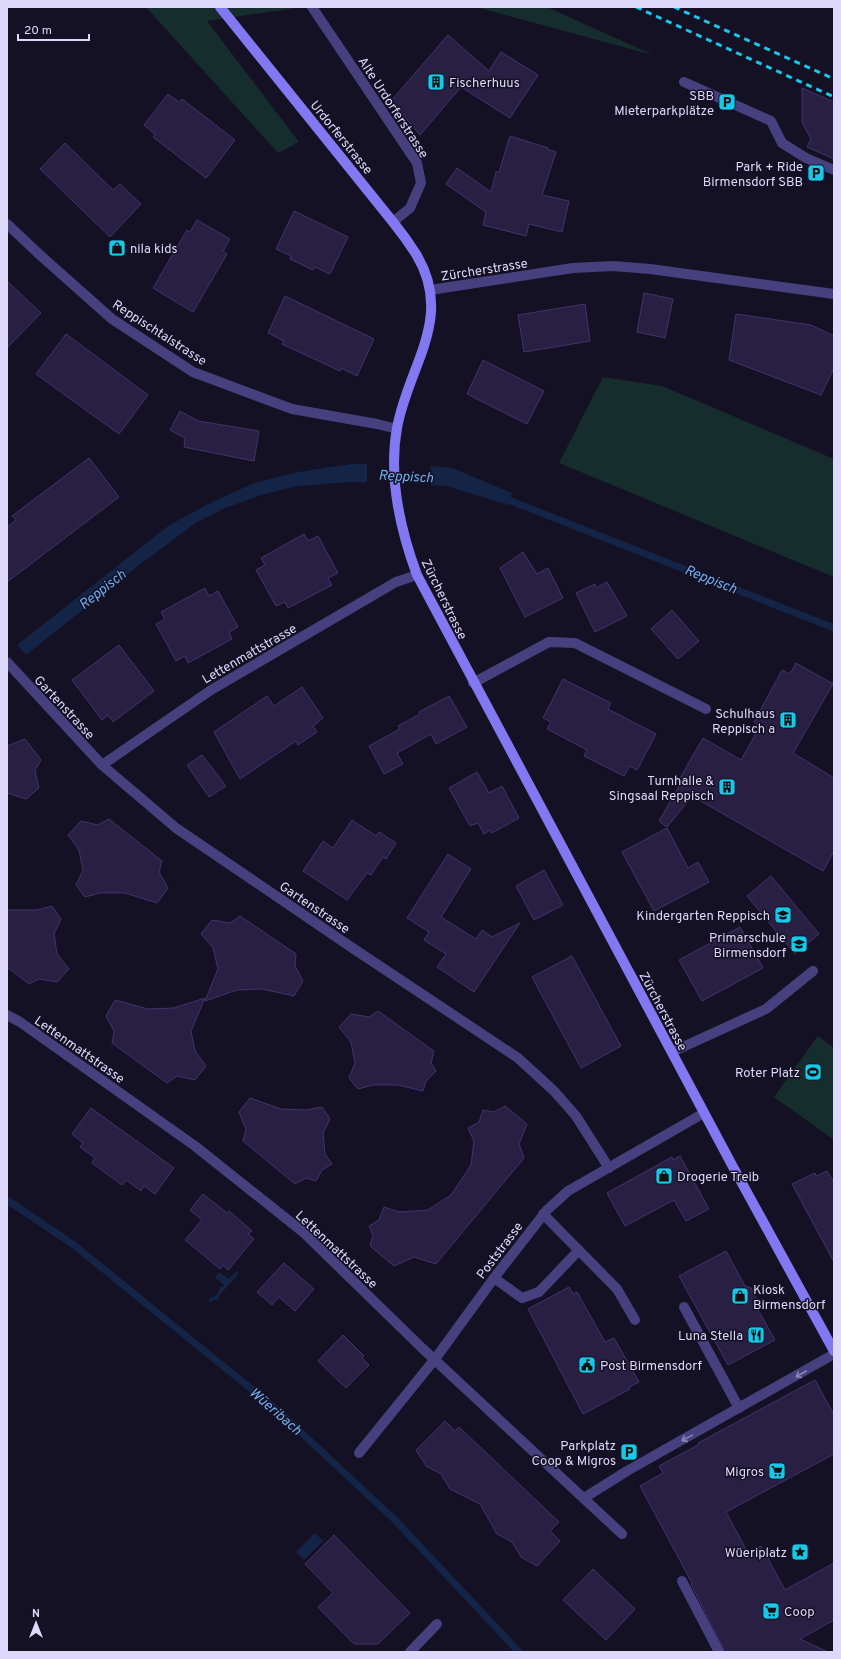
<svg xmlns="http://www.w3.org/2000/svg" width="841" height="1659" font-family="Overpass,sans-serif">
<style>
.green{fill:#152d2d}
.water{fill:#132446}
.pier{fill:#151124}
.lines{fill:none;stroke-linecap:round;stroke-linejoin:round}
.stream{stroke:#132446;stroke-width:7}
.building{fill:#281f43;stroke:#42336d}
.service{stroke:#46417e;stroke-width:10}
.minor{stroke:#46417e;stroke-width:10}
.secondary{stroke:#8178f2;stroke-width:10}
.rail{stroke:#17c8e8;stroke-width:3;stroke-dasharray:6 5;stroke-linecap:butt}
.oneway{stroke:#8a85b6}
.labels{text-anchor:middle;stroke-width:3;stroke-linejoin:round;paint-order:stroke}
.poi-label{font-size:13px;fill:#ded8fb;stroke:#151124;text-anchor:end}
.street-label{font-size:13px;fill:#ded8fb;stroke:#151124}
.water-label{font-size:14px;font-style:italic;fill:#70aff1;stroke:#151124}
</style>
<rect width="100%" height="100%" fill="#151124"/>
<!-- green -->
<g class="green">
<polygon points="146,7 303,7 207,21 299,142 278,153"/>
<polygon points="476,7 547,7 653,55"/>
<polygon points="603,377 662,386 834,459 834,577 559,463"/>
<polygon points="818,1036 834,1048 834,1140 774,1097"/>
</g>
<!-- water -->
<g class="water">
<polygon points="402,463 452,468 512,493 509,505 446,486 399,483 350,482 297,486 261,495 223,509 197,522 134,569 7,670 7,653 168,526 208,504 254,483 298,472 351,464"/>
<polygon points="236,1271 239,1273 219,1296 218,1300 213,1300 210,1303 208,1300 218,1294 221,1286 223,1287 224,1285 215,1277 219,1272 229,1279"/>
<polygon points="315,1533 323,1541 304,1560 296,1552"/>
</g>
<!-- pier -->
<g class="pier">
<polygon points="402,461 431,464 430,486 367,484 367,462"/>
<polygon points="16,644 28,657 7,672 7,651"/>
</g>
<g class="lines">
<!-- stream -->
<g class="stream">
<polyline points="501,497 834,628"/>
<polyline points="7,1200 74,1245 276,1409 395,1520 519,1652"/>
</g>
</g>
<!-- building -->
<g class="building">
<polygon points="448,35 489,71 501,52 538,75 510,118 461,87 420,135 391,101"/>
<polygon points="802,88 834,102 834,159 807,147 811,139 802,122"/>
<polygon points="168,94 179,102 182,99 235,140 206,178 153,137 155,134 144,125"/>
<polygon points="510,136 548,148 547,149 556,152 542,195 569,201 562,232 529,224 526,236 483,225 486,212 446,184 457,168 491,192 496,172 499,172"/>
<polygon points="65,143 113,190 120,184 141,204 110,237 40,169"/>
<polygon points="294,211 348,237 330,274 315,267 313,270 290,259 291,256 276,249"/>
<polygon points="197,220 230,239 223,251 227,254 193,312 153,288 187,230 190,232"/>
<polygon points="7,281 41,313 7,348"/>
<polygon points="644,293 673,299 665,338 637,332"/>
<polygon points="285,296 374,339 357,376 341,368 340,371 282,344 284,341 268,333"/>
<polygon points="585,304 590,341 524,352 518,315"/>
<polygon points="736,314 811,325 834,336 834,368 821,395 729,360"/>
<polygon points="66,334 148,395 119,434 36,374"/>
<polygon points="483,360 544,391 527,424 467,394"/>
<polygon points="180,411 198,421 259,431 254,461 184,447 185,438 170,430"/>
<polygon points="89,458 119,497 7,582 7,527 16,520 12,516"/>
<polygon points="304,534 308,541 318,536 338,573 328,578 332,585 288,608 285,602 276,606 256,570 265,565 261,558"/>
<polygon points="523,552 537,574 548,568 563,598 525,617 500,568"/>
<polygon points="607,582 627,616 595,632 576,593 595,584 596,588"/>
<polygon points="205,588 209,596 218,591 238,627 229,632 232,639 188,663 185,656 176,661 156,624 165,619 161,612"/>
<polygon points="672,610 699,641 678,659 651,629"/>
<polygon points="119,645 154,691 113,722 108,715 102,720 72,680"/>
<polygon points="796,663 833,684 793,753 834,778 834,851 823,871 692,796 667,827 659,821 683,779 680,778 703,738 741,760 760,726 754,722 782,670 790,674"/>
<polygon points="563,679 611,703 608,709 656,734 637,770 630,766 624,776 584,756 587,750 547,729 551,722 543,718"/>
<polygon points="302,687 323,718 313,726 317,732 298,745 296,741 240,779 214,732 267,696 274,706"/>
<polygon points="449,696 467,727 436,744 431,734 397,753 403,764 384,774 369,746 400,729 398,726 420,714 419,712"/>
<polygon points="25,739 41,760 35,770 39,788 26,799 7,793 7,746"/>
<polygon points="202,755 226,786 209,797 187,765"/>
<polygon points="477,772 489,793 502,786 519,818 492,833 490,830 484,834 478,823 470,826 449,788"/>
<polygon points="109,819 162,861 159,872 168,888 157,903 125,893 100,893 85,897 76,885 83,870 79,850 68,835 81,821 98,825"/>
<polygon points="352,820 376,836 379,832 396,843 386,859 383,857 371,875 367,873 347,900 303,871 323,841 333,848"/>
<polygon points="667,828 688,868 698,862 709,882 654,911 622,852"/>
<polygon points="448,854 471,869 441,917 476,939 482,930 492,937 520,923 474,992 437,967 446,954 424,940 429,932 407,918"/>
<polygon points="544,870 563,905 534,920 516,886"/>
<polygon points="771,876 819,934 795,954 747,896"/>
<polygon points="52,906 61,919 54,934 57,954 69,969 57,982 39,979 29,984 7,967 7,910 37,910"/>
<polygon points="240,916 296,954 295,966 303,981 294,996 262,989 237,990 205,1001 218,969 213,948 201,934 212,920 230,923"/>
<polygon points="740,927 763,968 702,1001 679,960"/>
<polygon points="572,956 621,1046 581,1068 532,977"/>
<polygon points="205,998 191,1031 195,1051 206,1066 195,1080 177,1076 167,1083 112,1043 114,1031 106,1016 115,1000 148,1009 174,1008"/>
<polygon points="378,1011 434,1051 431,1063 436,1071 426,1081 423,1091 398,1085 373,1085 358,1089 349,1078 355,1063 351,1042 339,1027 351,1014 369,1017"/>
<polygon points="250,1098 281,1109 306,1110 322,1107 330,1119 323,1133 325,1154 332,1164 322,1170 316,1181 306,1178 295,1184 243,1141 246,1129 239,1112"/>
<polygon points="505,1106 527,1124 519,1144 524,1158 436,1264 414,1257 394,1266 370,1246 373,1235 369,1226 379,1220 384,1207 399,1212 428,1210 451,1195 471,1165 474,1141 468,1128 479,1122 483,1110 494,1112"/>
<polygon points="91,1108 174,1168 155,1194 144,1186 141,1191 126,1180 122,1185 92,1163 95,1158 80,1147 83,1143 72,1134"/>
<polygon points="680,1156 709,1209 686,1221 674,1200 625,1226 607,1193 672,1157 673,1160"/>
<polygon points="827,1171 834,1183 834,1262 792,1184 815,1173 816,1176"/>
<polygon points="203,1194 227,1213 229,1211 252,1231 248,1234 254,1239 228,1270 223,1265 220,1269 185,1240 202,1220 190,1210"/>
<polygon points="726,1251 745,1286 751,1288 756,1298 756,1306 775,1340 728,1365 679,1276"/>
<polygon points="284,1263 314,1289 295,1311 279,1297 272,1305 257,1292"/>
<polygon points="569,1287 573,1294 577,1292 605,1342 614,1338 639,1382 629,1387 630,1389 583,1414 528,1309"/>
<polygon points="343,1335 364,1356 362,1358 369,1365 346,1388 318,1361"/>
<polygon points="815,1380 834,1415 834,1454 726,1512 748,1553 761,1546 785,1590 834,1563 834,1620 800,1639 828,1652 725,1652 691,1584 692,1583 640,1486 663,1473 659,1466 698,1445 698,1443"/>
<polygon points="445,1421 455,1431 459,1427 559,1522 550,1531 560,1541 537,1566 521,1557 512,1542 497,1534 480,1504 450,1489 441,1474 426,1466 416,1450"/>
<polygon points="334,1535 410,1613 378,1644 354,1644 318,1607 333,1593 305,1564"/>
<polygon points="593,1569 635,1609 606,1640 563,1600"/>
</g>
<g class="lines">
<!-- service -->
<g class="service">
<polyline points="684,82 771,121 782,143 806,158 834,170"/>
<polyline points="672,1052 766,1009 813,971"/>
<polyline points="543,1214 617,1289 635,1320"/>
<polyline points="494,1278 522,1298 539,1292 579,1250"/>
<polyline points="684,1307 739,1408"/>
<polyline points="584,1498 627,1471 834,1354"/>
<polyline points="682,1581 719,1652"/>
<polyline points="410,1652 437,1624"/>
</g>
<!-- minor -->
<g class="minor">
<polyline points="312,7 417,163 421,183 410,208 393,222"/>
<polyline points="7,224 40,255 112,319 193,372 292,409 377,424 397,429"/>
<polyline points="430,290 573,268 613,266 650,269 834,294"/>
<polyline points="7,662 102,765 176,828 351,947 518,1058 554,1091 576,1116 609,1168"/>
<polyline points="473,683 549,642 575,643 706,709"/>
<polyline points="102,765 211,690 396,582 417,575"/>
<polyline points="7,1015 20,1022 195,1146 303,1232 422,1348 622,1534"/>
<polyline points="359,1453 435,1359 494,1278 547,1210 568,1191 704,1113"/>
</g>
<!-- secondary -->
<path class="secondary" d="M220,7L393,222C401,232 409,243 416,254C455,318 408,366 397,428C388,478 400,529 417,575L732,1165L834,1351"/>
<!-- rail -->
<g class="rail">
<polyline points="636,7 834,97"/>
<polyline points="674,7 834,79"/>
</g>
</g>
<!-- one-way arrows -->
<defs><path id="oneway-shaft" d="M-6 0H5M1.5-3L5.5 0L1.5 3" fill="none" stroke-width="1.6" stroke-linecap="round" stroke-linejoin="round"/></defs>
<g class="oneway">
<use href="#oneway-shaft" transform="translate(801 1374) rotate(150)"/>
<use href="#oneway-shaft" transform="translate(687 1438) rotate(151)"/>
</g>
<!-- icons -->
<defs>
<g id="building-square" transform="scale(0.9)"><rect x="-9" y="-9" width="18" height="18" rx="4" fill="#17c8e8" stroke="#151124"/><path d="M-4-6H4V6H1V3H-1V6H-4ZM-2.5-4.3h1.7v1.8h-1.7ZM.8-4.3h1.7v1.8H.8ZM-2.5-1h1.7V.8h-1.7ZM.8-1h1.7V.8H.8Z" fill="#111"/></g>
<g id="parking-square" transform="scale(0.9)"><rect x="-9" y="-9" width="18" height="18" rx="4" fill="#17c8e8" stroke="#151124"/><path d="M-3.5-5.5H1a3.5 3.5 0 0 1 0 7H-1V5.5H-3.5ZM-1-3.4V-.6H.8a1.4 1.4 0 0 0 0-2.8Z" fill="#111"/></g>
<g id="shop-square" transform="scale(0.9)"><rect x="-9" y="-9" width="18" height="18" rx="4" fill="#17c8e8" stroke="#151124"/><path d="M-5-2.5h2.3a2.7 3.5 0 0 1 5.4 0H5L5.5 6h-11ZM-1.5-2.5h3a1.5 2.3 0 0 0-3 0Z" fill="#111"/></g>
<g id="school-square" transform="scale(0.9)"><rect x="-9" y="-9" width="18" height="18" rx="4" fill="#17c8e8" stroke="#151124"/><path d="M0-5L7-2L0 1L-7-2ZM-4 1L0 2.5L4 1V4Q0 6-4 4Z" fill="#111"/></g>
<g id="stadium-square" transform="scale(0.9)"><rect x="-9" y="-9" width="18" height="18" rx="4" fill="#17c8e8" stroke="#151124"/><path d="M0-5a6.5 5 0 1 0 0 10a6.5 5 0 1 0 0-10ZM-3.5-1.8h7v3.6h-7Z" fill="#111"/></g>
<g id="restaurant-square" transform="scale(0.9)"><rect x="-9" y="-9" width="18" height="18" rx="4" fill="#17c8e8" stroke="#151124"/><path d="M-5-6h1v4h1v-4h1v4h1v-4h1v5L-1.5 .5V6h-2V.5L-5-1ZM5-6V6H3V1.5H1.5Q1.5-4 5-6Z" fill="#111"/></g>
<g id="civic-square" transform="scale(0.9)"><rect x="-9" y="-9" width="18" height="18" rx="4" fill="#17c8e8" stroke="#151124"/><path d="M-.6-6.5H3V-4.5H.6V-3L4-1V1h2V6H-6V1h2V-1L-.6-3ZM-1.2 2.5V6h2.4V2.5Z" fill="#111"/></g>
<g id="supermarket-square" transform="scale(0.9)"><rect x="-9" y="-9" width="18" height="18" rx="4" fill="#17c8e8" stroke="#151124"/><path d="M-6-5.5h2.5l.6 2H6L4.5 2H-2.5L-4.4-4H-6ZM-1.5 3.2a1.3 1.3 0 1 0 .1 0ZM3 3.2a1.3 1.3 0 1 0 .1 0Z" fill="#111"/></g>
<g id="sight-square" transform="scale(0.9)"><rect x="-9" y="-9" width="18" height="18" rx="4" fill="#17c8e8" stroke="#151124"/><path d="M0-6L1.8-2.2L6-1.7L2.9 1.2L3.7 5.4L0 3.3L-3.7 5.4L-2.9 1.2L-6-1.7L-1.8-2.2Z" fill="#111"/></g>
</defs>
<g fill-rule="evenodd">
<use href="#building-square" x="436" y="82"/>
<use href="#parking-square" x="727" y="102"/>
<use href="#parking-square" x="816" y="173"/>
<use href="#shop-square" x="117" y="248"/>
<use href="#building-square" x="788" y="720"/>
<use href="#building-square" x="727" y="787"/>
<use href="#school-square" x="783" y="915"/>
<use href="#school-square" x="799" y="944"/>
<use href="#stadium-square" x="813" y="1072"/>
<use href="#shop-square" x="664" y="1176"/>
<use href="#shop-square" x="740" y="1296"/>
<use href="#restaurant-square" x="756" y="1335"/>
<use href="#civic-square" x="587" y="1365"/>
<use href="#parking-square" x="629" y="1452"/>
<use href="#supermarket-square" x="777" y="1471"/>
<use href="#sight-square" x="800" y="1552"/>
<use href="#supermarket-square" x="771" y="1611"/>
</g>
<g class="labels">
<!-- poi labels -->
<g class="poi-label">
<text x="449" y="87" text-anchor="start">Fischerhuus</text>
<text x="714" y="100">SBB<tspan x="714" dy="15">Mieterparkplätze</tspan></text>
<text x="803" y="171">Park + Ride<tspan x="803" dy="15">Birmensdorf SBB</tspan></text>
<text x="130" y="253" text-anchor="start">nila kids</text>
<text x="775" y="718">Schulhaus<tspan x="775" dy="15">Reppisch a</tspan></text>
<text x="714" y="785">Turnhalle &amp;<tspan x="714" dy="15">Singsaal Reppisch</tspan></text>
<text x="770" y="920">Kindergarten Reppisch</text>
<text x="786" y="942">Primarschule<tspan x="786" dy="15">Birmensdorf</tspan></text>
<text x="800" y="1077">Roter Platz</text>
<text x="677" y="1181" text-anchor="start">Drogerie Treib</text>
<text x="753" y="1294" text-anchor="start">Kiosk<tspan x="753" dy="15">Birmensdorf</tspan></text>
<text x="743" y="1340">Luna Stella</text>
<text x="600" y="1370" text-anchor="start">Post Birmensdorf</text>
<text x="616" y="1450">Parkplatz<tspan x="616" dy="15">Coop &amp; Migros</tspan></text>
<text x="764" y="1476">Migros</text>
<text x="787" y="1557">Wüeriplatz</text>
<text x="784" y="1616" text-anchor="start">Coop</text>
</g>
<!-- street labels -->
<g class="street-label">
<text transform="translate(394 107) rotate(57)" y="5">Alte Urdorferstrasse</text>
<text transform="translate(342 137) rotate(51)" y="5">Urdorferstrasse</text>
<text transform="translate(484 269) rotate(-9)" y="5">Zürcherstrasse</text>
<text transform="translate(160 332) rotate(33)" y="5">Reppischtalstrasse</text>
<text transform="translate(445 599) rotate(64)" y="5">Zürcherstrasse</text>
<text transform="translate(249 653) rotate(-30)" y="5">Lettenmattstrasse</text>
<text transform="translate(65 707) rotate(47)" y="5">Gartenstrasse</text>
<text transform="translate(315 907) rotate(34)" y="5">Gartenstrasse</text>
<text transform="translate(664 1011) rotate(62)" y="5">Zürcherstrasse</text>
<text transform="translate(80 1049) rotate(35)" y="5">Lettenmattstrasse</text>
<text transform="translate(337 1249) rotate(43)" y="5">Lettenmattstrasse</text>
<text transform="translate(499 1250) rotate(-53)" y="5">Poststrasse</text>
</g>
<!-- water labels -->
<g class="water-label">
<text transform="translate(406 476) rotate(3)" y="5">Reppisch</text>
<text transform="translate(711 579) rotate(22)" y="5">Reppisch</text>
<text transform="translate(102 589) rotate(-38)" y="5">Reppisch</text>
<text transform="translate(276 1411) rotate(41)" y="5">Wüeribach</text>
</g>
</g>
<!-- border -->
<rect width="841" height="1659" fill="none" stroke="#ded8fb" stroke-width="16"/>
<!-- north arrow -->
<g transform="translate(36 1623)" stroke="#151124" stroke-width="3" paint-order="stroke">
<path d="M0-3L7 15L0 10L-7 15Z" fill="#ded8fb"/>
<text y="-6" font-size="11" font-weight="bold" text-anchor="middle" fill="#ded8fb">N</text>
</g>
<!-- scale -->
<path d="M18 34v6h71v-6" fill="none" stroke="#ded8fb" stroke-width="2"/>
<text x="24" y="34" font-size="12" fill="#ded8fb" stroke="#151124" stroke-width="3" paint-order="stroke">20 m</text>
</svg>
